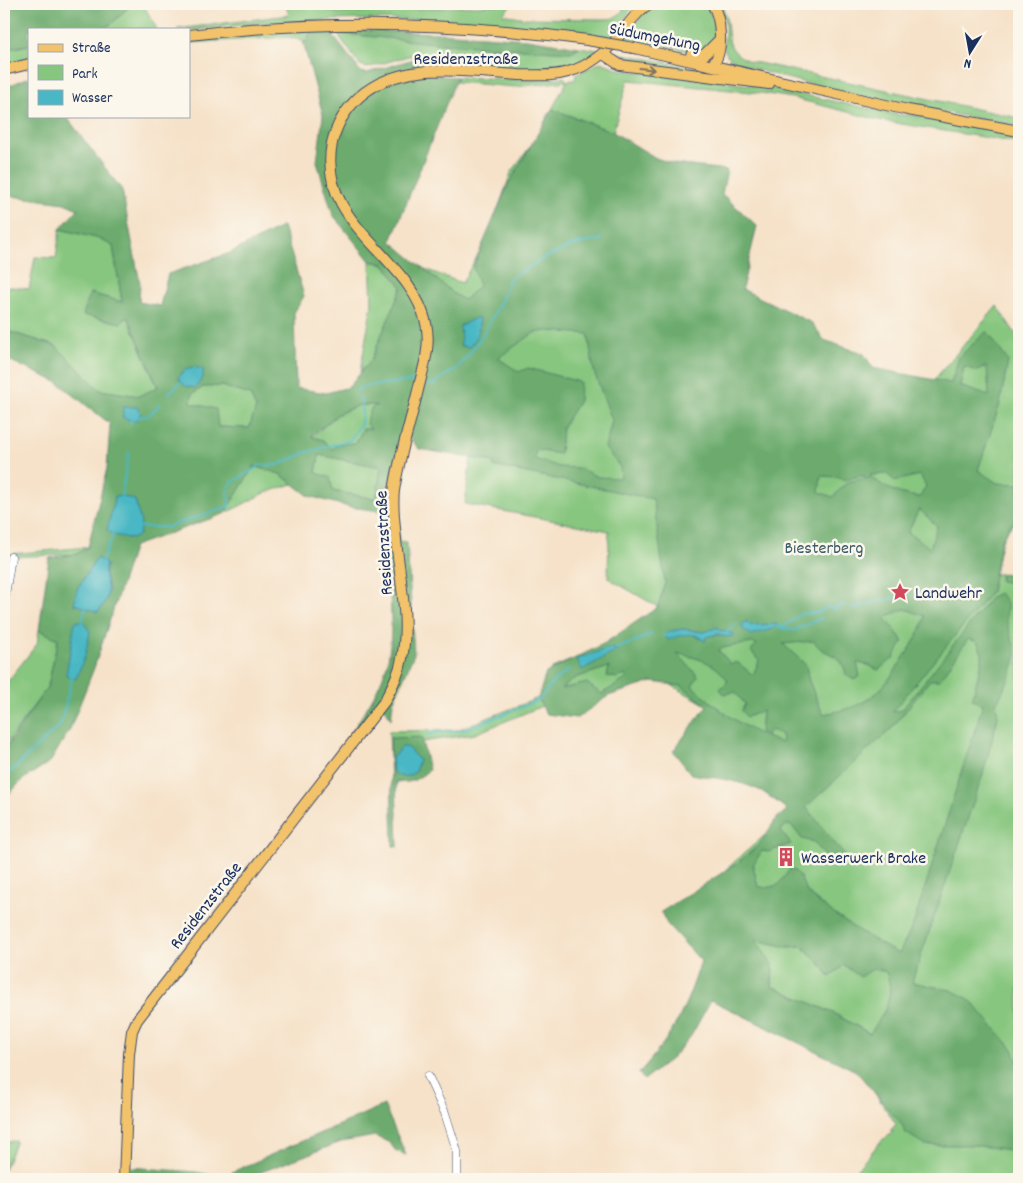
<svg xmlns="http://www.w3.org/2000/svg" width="1023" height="1183" font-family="Dekko,sans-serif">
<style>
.green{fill:#86c67e;stroke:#507a6e}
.forest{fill:#6cab6d;stroke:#446d66;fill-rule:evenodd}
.water{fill:#4ab8c4;stroke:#327491}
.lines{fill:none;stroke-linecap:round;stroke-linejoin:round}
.stream{stroke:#4ab8c4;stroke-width:2}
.minor-casing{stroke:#3c4a6e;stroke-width:9}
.major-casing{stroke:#3c4a6e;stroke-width:12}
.minor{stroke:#fff;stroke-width:8}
.major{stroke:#f2c36a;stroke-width:10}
.major-bridge-casing{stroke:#3c4a6e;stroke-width:12;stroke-linecap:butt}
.major-bridge{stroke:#f2c36a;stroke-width:10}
.oneway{stroke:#7c7263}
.labels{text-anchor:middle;stroke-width:5;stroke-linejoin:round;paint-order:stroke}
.street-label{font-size:18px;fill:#1b2f5e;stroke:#fbf7ec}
.park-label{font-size:18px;fill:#3b5c68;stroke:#fbf7ec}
.poi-label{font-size:18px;fill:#1b2f5e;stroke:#fbf7ec;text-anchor:start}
</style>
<rect width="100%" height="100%" fill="#fbf7ec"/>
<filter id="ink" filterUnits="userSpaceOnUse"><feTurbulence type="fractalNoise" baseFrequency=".02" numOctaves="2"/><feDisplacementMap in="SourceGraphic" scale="10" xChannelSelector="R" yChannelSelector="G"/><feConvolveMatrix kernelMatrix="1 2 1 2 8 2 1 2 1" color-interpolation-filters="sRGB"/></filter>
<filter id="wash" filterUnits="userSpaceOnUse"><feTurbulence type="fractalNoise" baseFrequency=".0096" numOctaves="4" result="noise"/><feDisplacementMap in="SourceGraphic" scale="20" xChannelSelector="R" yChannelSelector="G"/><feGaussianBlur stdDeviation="1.12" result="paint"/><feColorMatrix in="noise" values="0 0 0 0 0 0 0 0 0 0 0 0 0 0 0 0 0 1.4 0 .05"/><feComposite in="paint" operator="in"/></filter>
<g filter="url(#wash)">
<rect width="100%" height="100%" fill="#f6e2c9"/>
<!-- green -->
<g class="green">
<polygon points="132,4 143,4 157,29 102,29 110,25"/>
<path d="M285,4H315L330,11L339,13L512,4L503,14L525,18L603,19C616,19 621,16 626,4H634L613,37C580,31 548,29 515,26C406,16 297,17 189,31V29H177L289,15Z"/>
<polygon points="663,4 704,4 707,6 716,26 713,43 702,51 695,52 623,38 646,11 656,9"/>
<path d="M716,4H721C735,31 718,47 749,61L1019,118V126C979,119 742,77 727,55C721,45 726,35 725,25C724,17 720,10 716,4Z"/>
<polygon points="311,30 307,42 288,37 189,43 189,40"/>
<polygon points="337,33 444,44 571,52 579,47 599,50 577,65 546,71 448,66 430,56 408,56 367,68 359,64"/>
<polygon points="29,45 29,59 4,65 4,50"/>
<polygon points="613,52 628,55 752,79 619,61 611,54"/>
<polygon points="601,62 622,70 767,87 899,115 913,115 1019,135 1019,143 883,121 793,98 761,93 628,80 613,132 552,109 567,81 515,87 455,82 457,77 534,80 564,77 568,81 576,79 575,75"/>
<path d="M544,127L719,199L741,294L813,344L866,366L927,388L997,306L1019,339V520C1000,532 999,553 995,574L1019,573V1179H849L881,1141L893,1132L890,1131L896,1124L860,1072L874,1029L871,1034L833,1013L772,986L773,966L755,939L788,947L802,946L819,962L830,977L844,965L883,971L714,880L791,812L759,789L720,774L708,706L666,682H644L586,704H541L542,706L475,734L422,742L421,737L411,781L391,784L389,731L457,730L538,698L547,693L544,679L552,668L605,646L658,607L608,578L609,531L465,504L471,456L437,357L417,266L462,283L487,238L511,173Z"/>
<polygon points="60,229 100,239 113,246 122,302 90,293 128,317 158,388 139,396 100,390 56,346 4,330 4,286 29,289 35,257 56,258"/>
<polygon points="370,261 384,264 402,287 371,360 360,372 372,304"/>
<polygon points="222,386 250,395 256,408 250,428 217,427 190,403 192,394 203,387"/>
<polygon points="359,405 377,405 371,429 363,429 356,443 340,444 332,450 323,440 312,437 338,414"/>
<polygon points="319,455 381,467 377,499 332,491 316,473"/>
<polygon points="254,466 280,474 293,484 265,493 224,514"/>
<polygon points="88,547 77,554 11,557 9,554"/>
<polygon points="39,630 58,639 48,686 4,747 4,686 37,644"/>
<polygon points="16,1141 4,1170 4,1142"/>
</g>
<!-- forest -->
<g class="forest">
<polygon points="4,4 132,4 110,25 102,29 29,29 29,45 4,50"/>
<path d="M328,29L361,72L367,73L414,59L425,62L428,75L457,77L391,241L454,294L464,300L479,286L473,267L508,185L552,109L613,132L656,158L674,164L727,170L722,194L757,226L742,289L812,323L824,340L864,354L873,368L951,383L959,357L987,331L1008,361L1000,404L978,470L997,483L1019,484V521L1009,526L1001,541L991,592L892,712L902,710L991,597L999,593C1013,606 1004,607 1007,621C1009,633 1015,644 1016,656C1016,666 1002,695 996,703L998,717L983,774L912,982L951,990L969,999L1013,1049L1019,1066V1151L971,1145H925L906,1133L902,1125L856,1071L711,1000L691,1036L672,1058L644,1080L639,1073C674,1034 685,1011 701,961L667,924L661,912L736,864L759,845L776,819L787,810C760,782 727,780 691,774L673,751L707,706L682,686L652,682L608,696L577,718L546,714L538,698L546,673L605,643L658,607L665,583L653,499L493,466L494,462L419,449L409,437L394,474L399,541L407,542L414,654L393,703L391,719L386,710L378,705L345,747L343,745C360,718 384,687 389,654C393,627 390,599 389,573C389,553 383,530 389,512L349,507L309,496L280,474L254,466L224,514L134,546L94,668L70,729L51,761L22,780L4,800V750L48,686L58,639L39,630L49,558L77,554L88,547L107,468L110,424L57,382L4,358V330L56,346L100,390L139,396L158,387L128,317L121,323L83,315L90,293L122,302L113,246L100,239L60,229L78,209L64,203L4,195V88L29,77V116H66L122,190L140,283L139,302L160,306L168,274L230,253L283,226L304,296L294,313L296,388L326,393L349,387L371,360L402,287L384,264L370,261L333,215L317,162L323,115L303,42H307L311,30ZM480,320L461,346V325ZM548,331L588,334L594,372L612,420L605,448L620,467L621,478L598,477L579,468L560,467L535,459L536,450L560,454L562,428L579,401L580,382L528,368L519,372L498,358L534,333ZM987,366L989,396L960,386L964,367L977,371ZM222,386L250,395L256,408L249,428L218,427L216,409L191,403L192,394L203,387ZM359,405H377L371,409L366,423L371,429H363L356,443L340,444L332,449L323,440L312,437L313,434L338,414ZM319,455L381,467L376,499L333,491L330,477L316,473ZM887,474L895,481L920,475L926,486L920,497C899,495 887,489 871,477L847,482L833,497L819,492L821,476L838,477L845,480L859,476ZM919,509L937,526L930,548L908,532ZM97,558L106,564L104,572L109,590L77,589ZM905,609L925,616C921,632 913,644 904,657C881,694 867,707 823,714L809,681L806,665L783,644L814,641C823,657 842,650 846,675L854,680L860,676L857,663L868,665L878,670L894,658L903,641L885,617ZM718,628V630L734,634C723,637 716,633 706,637L705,641L692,634L667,632L682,629L704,632ZM968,639L977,642L982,653V661L972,699L983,704L914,922L899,954C872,940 832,915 810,895C802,888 802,871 790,869L778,885L766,888L758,886L753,865L762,851L768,852L791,844L781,831L786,825L792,826L802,839L814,842L832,865L836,859L845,856L806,807L892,728L930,680H940ZM753,643L757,644L751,651L759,661L753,675L737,662L731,664L719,651L720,648ZM677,653C698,659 715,661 728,681L720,689L724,694L735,692L745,704L741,711L747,717L762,711L760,732L766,735L770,730L781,734L782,743C748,732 719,710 692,686L698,676ZM609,667L607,676L616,678L626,675V679L601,694L587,683L561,689L575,678ZM756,940L788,947L802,946L819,962L830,977L844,965L860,977L875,968L886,972C896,998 884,1012 870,1034L833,1013L772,986L773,966Z"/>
<polygon points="334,29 439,33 527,39 579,47 571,52 444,44 337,33"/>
<polygon points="1019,574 1019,584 1000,581 1000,575"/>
<path d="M421,737L429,770C418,779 410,785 396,781L398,847L393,846L390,738Z"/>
<polygon points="384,1105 406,1155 395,1150 390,1143 375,1136 341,1142 248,1177 234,1177 232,1172"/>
<polygon points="128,1167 196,1172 220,1177 220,1179 127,1173"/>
</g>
<!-- water -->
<g class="water">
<path d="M477,317C483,325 476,341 469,347L461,346L460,326Z"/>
<polygon points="193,367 203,369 203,378 195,388 185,386 178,378 185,369"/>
<polygon points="123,407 137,407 141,413 136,421 123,418"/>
<polygon points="121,496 135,500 141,523 139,535 132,539 114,535 107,530 115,497"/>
<path d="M97,558L106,564C100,588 118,586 98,612L74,604L77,589Z"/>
<polygon points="83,621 90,632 85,656 76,679 66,675 75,622"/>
<polygon points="747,621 750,625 777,624 773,629 751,635 743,629 742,624"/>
<path d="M718,627L719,630L734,634L733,636L724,637L718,634L706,637L705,642C695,630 681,635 668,640L666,637L667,632L682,629L704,632Z"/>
<polygon points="610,648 618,650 582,670 577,660 582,657"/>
<path d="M402,747H407L419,760L415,772C407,778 399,778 393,771L392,758Z"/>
</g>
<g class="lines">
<!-- stream -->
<g class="stream">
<path d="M427,384L433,385C440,378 450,374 458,367C476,349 502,305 509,280L542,259L573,245L602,239"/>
<polyline points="357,390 365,386 413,381"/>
<polyline points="169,393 181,382"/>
<polyline points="138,417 148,416 160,404"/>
<polyline points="131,423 131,419 133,418"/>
<polyline points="121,497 129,452"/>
<polyline points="139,527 167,527 230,506 228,493 229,485 234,481 261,465 278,465 304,453 350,440 361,424 362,412 360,398"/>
<polyline points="101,563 114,533"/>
<polyline points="851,608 855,609 866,604 909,595"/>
<polyline points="82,623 85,608"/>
<polyline points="773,626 784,627 801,614 819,612 828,607 835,609 841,605 845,606"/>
<polyline points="780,628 795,630 822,618"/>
<polyline points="726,633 737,623"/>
<polyline points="663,636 668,635"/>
<polyline points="616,649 652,634"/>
<polyline points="427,734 464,730 539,700 555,680 570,669"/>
<polyline points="4,778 61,724 72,677"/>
</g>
</g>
</g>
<g filter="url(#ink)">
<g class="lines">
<!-- minor casing -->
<g class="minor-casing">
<g id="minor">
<polyline points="4,601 11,557"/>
<polyline points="428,1076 445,1113 457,1151 457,1179"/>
</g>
</g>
<!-- major casing -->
<g class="major-casing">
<g id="major">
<path d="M712,4C721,17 724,52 713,64"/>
<path d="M189,35C322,19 454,22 587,40"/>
<polyline points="634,48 908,110 1019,131"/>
<polyline points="603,54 620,65 769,84"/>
<polyline points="691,55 704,55 718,41"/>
<polyline points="4,70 29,64"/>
<path d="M124,1179L129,1054L132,1031L137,1020L384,702C390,691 396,679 400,667C411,627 400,580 396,540C395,524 392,507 394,491C399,456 411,421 419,386C424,366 431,345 426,323C410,255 316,225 332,143C336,126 346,109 359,97C402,59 467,72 519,75C536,75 552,77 568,72C590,66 608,51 622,32C630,22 638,10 649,4"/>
</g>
</g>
<!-- minor -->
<use href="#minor" class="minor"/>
<!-- major -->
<use href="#major" class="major"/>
<!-- major-bridge casing -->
<g class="major-bridge-casing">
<polyline id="major-bridge" points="587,40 634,48"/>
</g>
<!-- major-bridge -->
<use href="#major-bridge" class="major-bridge"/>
</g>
<!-- one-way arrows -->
<defs><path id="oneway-shaft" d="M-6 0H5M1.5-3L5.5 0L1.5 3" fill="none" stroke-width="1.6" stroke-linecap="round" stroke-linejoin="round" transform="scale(1.25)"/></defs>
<use class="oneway" href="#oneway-shaft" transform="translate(647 69) rotate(7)"/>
</g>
<!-- icons -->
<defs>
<g id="sight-bare" transform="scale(1.5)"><path d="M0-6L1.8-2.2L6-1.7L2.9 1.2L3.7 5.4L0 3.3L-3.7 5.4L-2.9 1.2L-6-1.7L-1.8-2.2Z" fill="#d1495b" stroke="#fbf7ec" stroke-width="2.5" paint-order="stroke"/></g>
<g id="building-bare" transform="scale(1.5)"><path d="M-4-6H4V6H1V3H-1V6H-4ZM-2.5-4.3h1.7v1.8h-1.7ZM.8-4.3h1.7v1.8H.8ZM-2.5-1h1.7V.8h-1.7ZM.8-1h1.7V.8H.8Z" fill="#d1495b" stroke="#fbf7ec" stroke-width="2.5" paint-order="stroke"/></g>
</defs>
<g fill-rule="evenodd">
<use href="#sight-bare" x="900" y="592"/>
<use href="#building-bare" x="786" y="857"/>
</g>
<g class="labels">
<!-- street labels -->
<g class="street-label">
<text transform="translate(655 36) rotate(11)" y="6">Südumgehung</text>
<text x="466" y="64">Residenzstraße</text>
<text transform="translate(383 543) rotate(-93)" y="6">Residenzstraße</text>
<text transform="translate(205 905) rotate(-52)" y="6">Residenzstraße</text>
</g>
<!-- park labels -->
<g class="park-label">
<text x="824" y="553">Biesterberg</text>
</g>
<!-- poi labels -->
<g class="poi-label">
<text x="915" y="598">Landwehr</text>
<text x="801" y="863">Wasserwerk Brake</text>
</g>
</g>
<!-- margin -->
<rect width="1023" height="1183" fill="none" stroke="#fbf7ec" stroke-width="20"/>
<!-- legend -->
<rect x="28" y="28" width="162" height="90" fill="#fbf7ec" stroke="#a1a7b3"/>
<rect x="38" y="44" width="25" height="8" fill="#f2c36a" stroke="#a1a7b3"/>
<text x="72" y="52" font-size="15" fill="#1b2f5e">Straße</text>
<rect x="38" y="65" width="25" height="15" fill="#86c67e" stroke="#a1a7b3"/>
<text x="72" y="78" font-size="15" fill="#1b2f5e">Park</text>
<rect x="38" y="90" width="25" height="15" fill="#4ab8c4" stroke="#a1a7b3"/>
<text x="72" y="102" font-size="15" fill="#1b2f5e">Wasser</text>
<!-- north arrow -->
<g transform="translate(970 52) rotate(191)" stroke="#fbf7ec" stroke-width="4" paint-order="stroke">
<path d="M0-4L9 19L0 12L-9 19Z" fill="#1b2f5e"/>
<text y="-8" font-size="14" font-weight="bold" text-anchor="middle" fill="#1b2f5e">N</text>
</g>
</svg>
